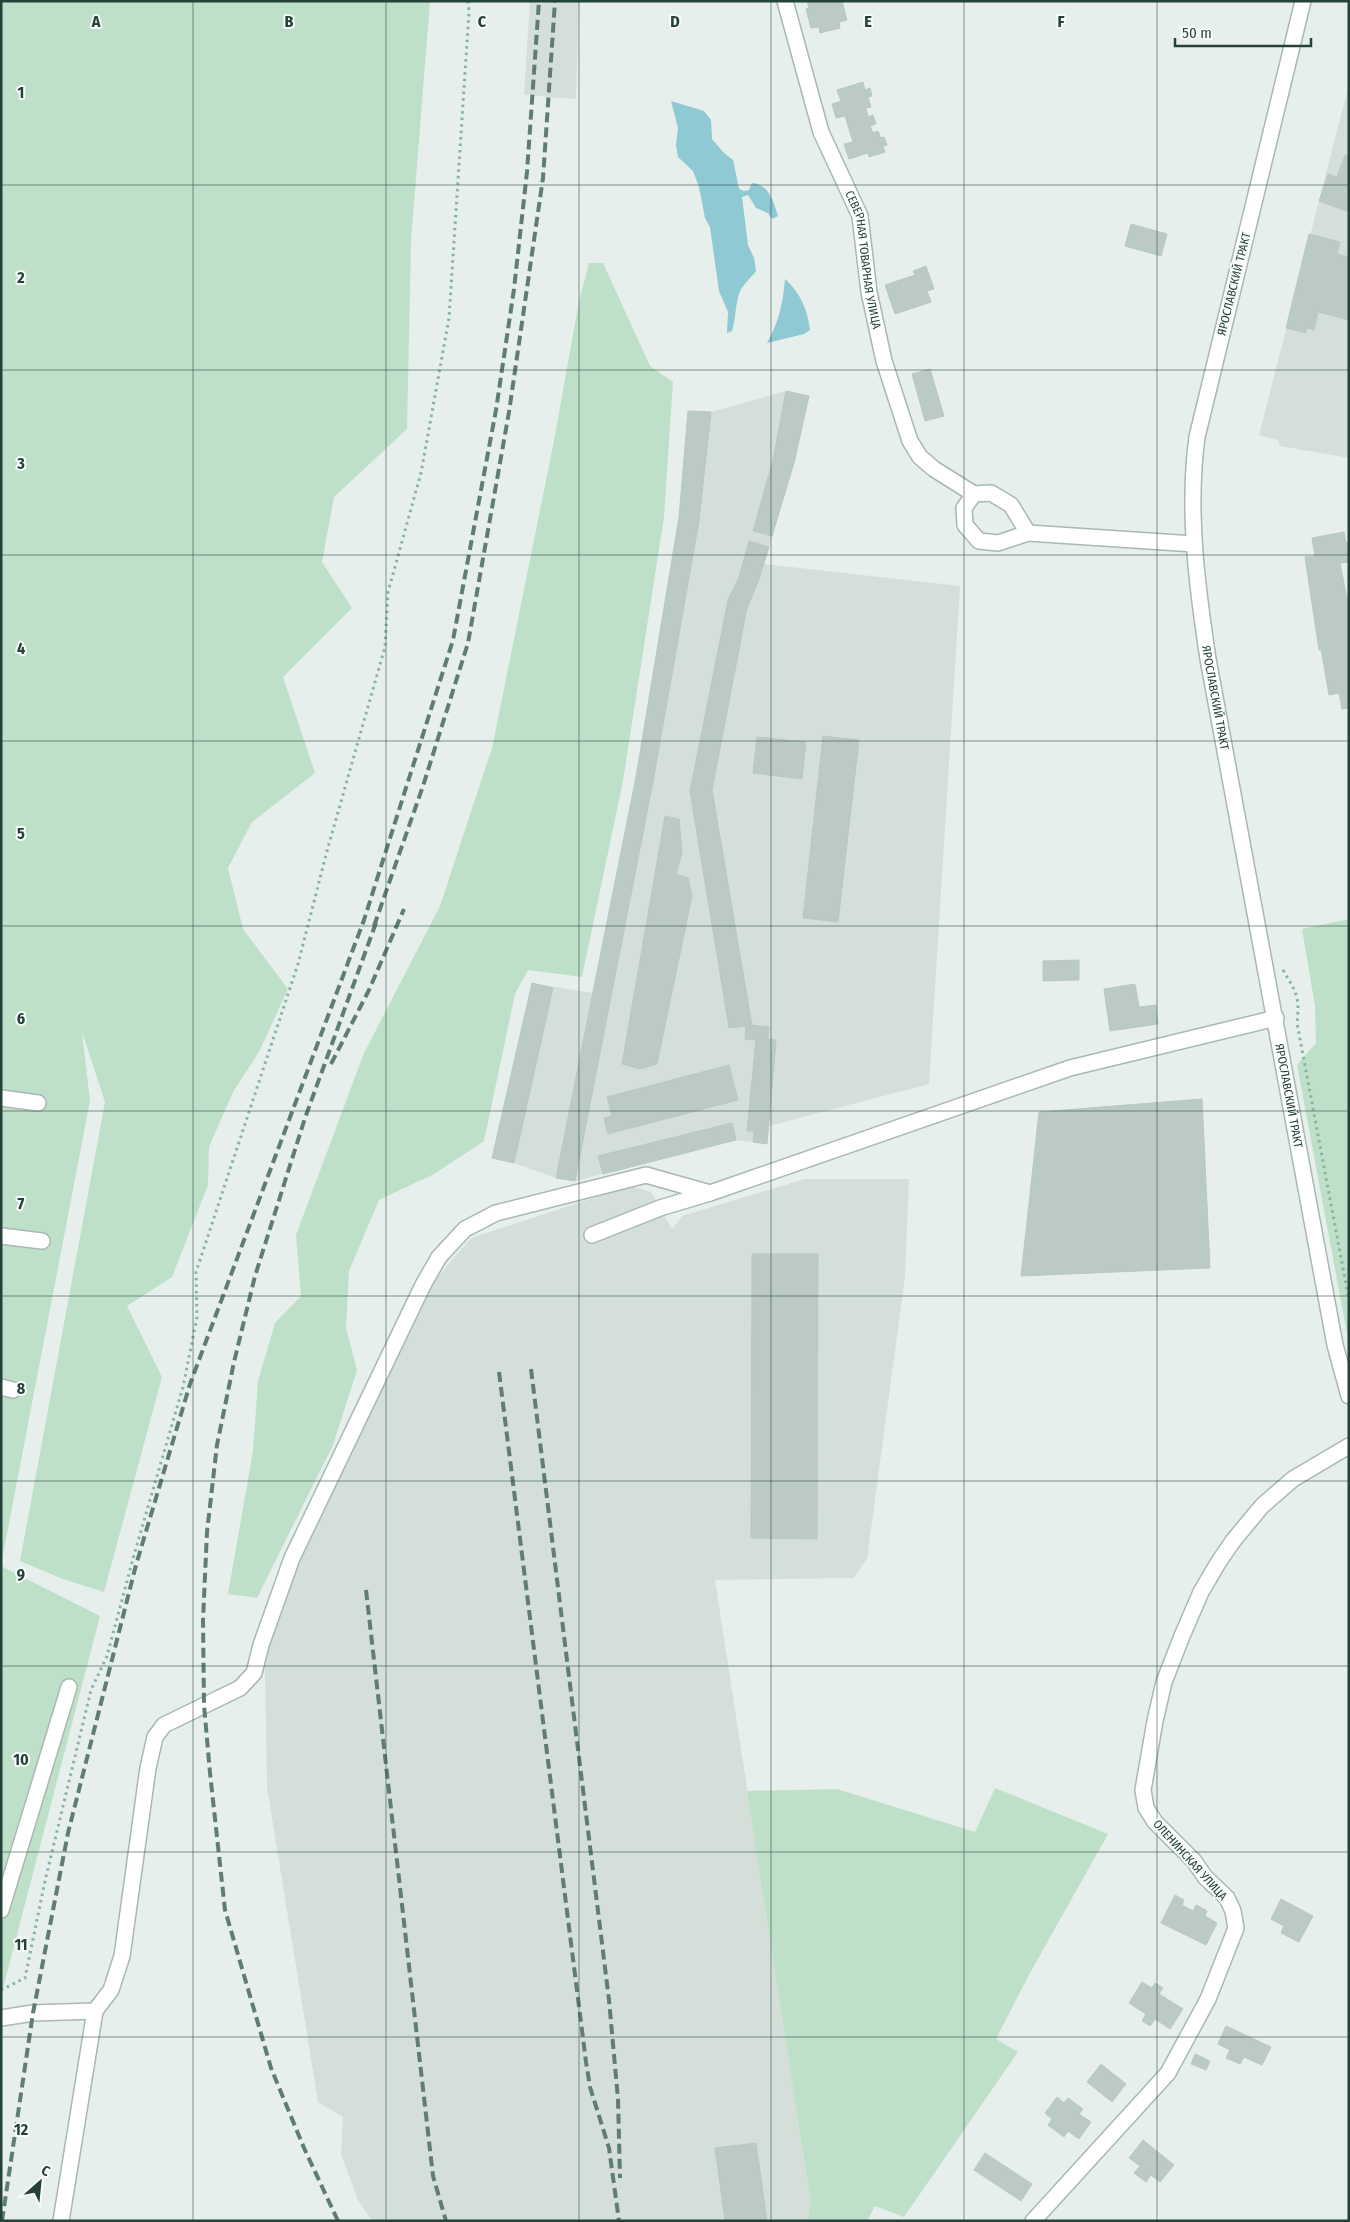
<svg xmlns="http://www.w3.org/2000/svg" width="1350" height="2222" font-family="'Fira Sans Condensed',sans-serif">
<style>
.built{fill:#d4dfda}
.green{fill:#bfe0c8}
.water{fill:#8ec9d4}
.building{fill:#bbcac4;stroke:#b8c9c2}
.lines{fill:none;stroke-linecap:round;stroke-linejoin:round}
.minor-casing{stroke:#a8b8b2;stroke-width:18}
.path{stroke:#86b3a5;stroke-width:3;stroke-dasharray:2.5 4;stroke-linecap:butt}
.minor{stroke:#fff;stroke-width:15}
.rail{stroke:#5f7d75;stroke-width:4;stroke-dasharray:10 5;stroke-linecap:butt}
.grid{fill:none;stroke:#24423a;stroke-width:1;stroke-opacity:0.55}
.labels{text-anchor:middle;stroke-width:4;stroke-linejoin:round;paint-order:stroke}
.street-label{font-size:12px;fill:#24423a;stroke:#f7fbf9}
.grid-label{font-size:16px;text-anchor:middle;font-weight:bold;fill:#24423a;stroke:#f7fbf9;stroke-width:4;stroke-linejoin:round;paint-order:stroke}
</style>
<rect width="100%" height="100%" fill="#e6efeb"/>
<!-- built -->
<g class="built">
<polygon points="530,1 579,1 576,99 524,95"/>
<polygon points="1349,84 1349,458 1280,446 1278,440 1259,435"/>
<polygon points="786,391 809,396 794,463 764,564 960,586 929,1084 769,1126 767,1144 736,1140 575,1181 556,1178 514,1163 492,1158 532,983 592,993 636,777 679,517 688,411 711,412"/>
<polygon points="805,1179 909,1179 905,1276 867,1559 853,1578 715,1580 811,2204 807,2221 372,2221 358,2200 341,2154 343,2117 318,2102 267,1787 265,1665 268,1647 299,1562 435,1280 471,1238 630,1186 651,1192 672,1229 682,1216"/>
</g>
<!-- green -->
<g class="green">
<polygon points="1,1 430,1 411,241 407,429 334,497 322,562 352,608 283,677 315,773 252,822 228,868 243,929 288,989 259,1052 233,1092 209,1147 208,1185 172,1277 127,1306 162,1377 104,1592 63,1579 20,1561 105,1102 82,1032 90,1101 1,1565"/>
<polygon points="589,263 603,263 650,366 673,382 664,517 623,781 582,977 528,970 515,994 484,1141 434,1174 379,1200 349,1271 346,1328 357,1370 333,1445 257,1598 228,1594 253,1451 258,1381 275,1323 301,1296 296,1235 364,1053 440,906 492,748 554,441 579,301"/>
<polygon points="1349,919 1349,1344 1297,1065 1316,1043 1315,1006 1302,929"/>
<polygon points="1,1566 100,1616 1,1996"/>
<polygon points="995,1788 1108,1834 1030,1973 996,2039 1018,2052 904,2217 875,2206 867,2221 807,2221 811,2204 747,1791 837,1789 975,1832"/>
</g>
<!-- water -->
<g class="water">
<path d="M671,101L704,111L711,120L712,139L724,153L733,160L739,189L744,191L749,190L752,183C770,185 773,201 778,216L772,219L768,213L756,208L748,195L742,197L748,245L754,258L756,271C750,279 742,285 739,294C735,306 736,319 732,331L727,333L728,312L719,291L710,227L705,218L699,187L693,171L678,157L676,145L678,128Z"/>
<path d="M785,279C800,292 808,311 810,330L804,334L767,343C779,322 783,303 785,279Z"/>
</g>
<!-- building -->
<g class="building">
<polygon points="807,1 842,1 847,20 839,22 840,28 820,33 819,27 811,28 806,9 809,8"/>
<polygon points="863,82 865,90 870,88 872,96 868,97 871,107 866,108 868,117 873,115 876,124 870,126 873,133 878,131 881,138 884,137 887,145 883,146 885,152 869,157 868,153 849,159 844,144 853,142 845,116 836,118 832,104 841,101 837,90"/>
<polygon points="1345,155 1349,156 1349,181 1337,177"/>
<polygon points="1328,174 1349,181 1349,212 1319,201"/>
<polygon points="1131,224 1167,234 1161,256 1125,246"/>
<polygon points="1309,234 1340,242 1337,254 1349,257 1349,320 1318,312 1314,330 1307,328 1306,333 1286,328"/>
<polygon points="926,266 934,289 927,291 931,302 895,314 885,285 915,275 913,271"/>
<polygon points="930,369 944,416 925,421 912,374"/>
<polygon points="786,391 809,396 794,463 772,536 753,531 773,460"/>
<polygon points="688,411 711,412 699,521 653,782 575,1181 556,1178 636,777 679,517"/>
<polygon points="1344,532 1346,543 1349,542 1349,562 1340,563 1347,599 1349,599 1349,708 1342,709 1339,693 1329,695 1321,649 1319,650 1305,557 1315,556 1312,538"/>
<polygon points="749,541 769,547 758,582 747,608 712,790 752,1025 769,1027 768,1039 776,1040 767,1144 753,1142 754,1131 747,1131 756,1040 745,1039 746,1026 729,1028 690,791 728,600 739,577"/>
<polygon points="823,736 859,740 838,922 803,918"/>
<polygon points="757,737 806,742 802,779 753,773"/>
<polygon points="665,816 679,819 682,853 676,874 688,878 692,896 657,1064 640,1069 622,1064"/>
<polygon points="1079,960 1079,980 1043,981 1043,961"/>
<polygon points="532,983 553,988 514,1163 492,1158"/>
<polygon points="1135,984 1139,1007 1156,1005 1158,1024 1110,1031 1104,989"/>
<polygon points="729,1065 738,1100 608,1134 604,1118 612,1116 607,1097"/>
<polygon points="1202,1099 1210,1268 1021,1276 1039,1112"/>
<polygon points="732,1123 736,1140 603,1174 598,1156"/>
<polygon points="752,1254 818,1254 817,1539 751,1538"/>
<polygon points="1175,1895 1184,1900 1182,1905 1193,1911 1196,1905 1207,1911 1205,1916 1217,1923 1206,1945 1161,1923"/>
<polygon points="1281,1899 1313,1916 1299,1942 1281,1933 1284,1926 1271,1919"/>
<polygon points="1142,1982 1152,1988 1155,1983 1163,1988 1159,1994 1183,2009 1170,2029 1155,2019 1150,2026 1142,2021 1146,2014 1129,2003"/>
<polygon points="1226,2026 1271,2047 1262,2065 1244,2057 1240,2064 1226,2058 1230,2050 1218,2044"/>
<polygon points="1195,2054 1210,2061 1206,2070 1191,2064"/>
<polygon points="1101,2064 1126,2084 1112,2102 1087,2082"/>
<polygon points="1057,2097 1064,2103 1068,2098 1083,2109 1079,2114 1091,2122 1079,2139 1068,2131 1064,2137 1048,2125 1052,2119 1045,2113"/>
<polygon points="1143,2140 1174,2165 1160,2182 1151,2175 1146,2182 1134,2173 1140,2166 1129,2158"/>
<polygon points="756,2143 767,2221 725,2221 715,2148"/>
<polygon points="985,2153 1032,2184 1021,2201 974,2170"/>
</g>
<g class="lines">
<!-- minor casing -->
<g class="minor-casing">
<g id="minor">
<path id="s1" d="M785,1L821,132L860,216L869,292L884,361L910,441L920,457L934,469L974,494L991,493L1011,505L1028,533"/>
<path id="s2" d="M1303,1L1197,437C1187,511 1197,586 1208,659L1335,1345L1349,1396"/>
<polyline points="974,494 964,508 965,525 979,541 998,543 1028,533 1194,544"/>
<polyline points="1,1098 38,1103"/>
<polyline points="592,1235 660,1208 710,1193"/>
<polyline points="1,1236 42,1241"/>
<polyline points="1,1387 13,1390"/>
<polyline points="1,1910 69,1687"/>
<polyline points="1,2018 33,2013 95,2011 111,1990 122,1956 148,1768 155,1737 164,1725 240,1688 254,1673 261,1645 292,1558 423,1285 439,1257 465,1229 496,1213 646,1175 710,1193 1070,1068 1276,1018"/>
<polyline points="61,2221 95,2011"/>
<polyline points="1033,2221 1168,2073 1208,1999 1236,1928 1233,1911 1227,1898 1205,1877 1194,1861 1155,1822 1146,1808 1143,1790 1155,1721 1164,1682 1182,1636 1201,1592 1218,1563 1233,1541 1262,1506 1293,1479 1349,1446"/>
</g>
</g>
<!-- path -->
<g class="path">
<path d="M1283,970C1296,992 1300,996 1297,1023L1349,1300"/>
<polyline points="1,1990 25,1978 45,1881 91,1690 107,1656 134,1555 183,1387 197,1317 196,1272 298,964 327,851 385,647 388,592 421,473 449,318 469,12 468,1"/>
</g>
<!-- minor -->
<use href="#minor" class="minor"/>
<!-- rail -->
<g class="rail">
<polyline points="374,926 423,786 468,643 509,412 543,178 555,1"/>
<polyline points="331,1064 369,990 404,909"/>
<polyline points="531,1369 609,2000 618,2099 620,2178"/>
<polyline points="499,1372 586,2062 590,2087 609,2148 619,2221"/>
<polyline points="366,1590 433,2176 446,2221"/>
<polyline points="2,2221 33,2013 68,1833 136,1565 190,1384 364,920 453,640 496,410 514,289 527,172 539,1"/>
<polyline points="338,2221 304,2148 271,2068 225,1910 210,1773 204,1705 203,1620 207,1532 217,1445 234,1362 255,1276 305,1118 377,920"/>
</g>
</g>
<!-- grid -->
<path class="grid" d="M193,1V2221M386,1V2221M579,1V2221M771,1V2221M964,1V2221M1157,1V2221M1,185H1349M1,370H1349M1,555H1349M1,741H1349M1,926H1349M1,1111H1349M1,1296H1349M1,1481H1349M1,1666H1349M1,1852H1349M1,2037H1349"/>
<g class="labels">
<!-- street labels -->
<g class="street-label">
<text dy="4" stroke="none"><textPath href="#s1" startOffset="272">СЕВЕРНАЯ ТОВАРНАЯ УЛИЦА</textPath></text>
<text transform="translate(1234 284) rotate(-76)" y="4">ЯРОСЛАВСКИЙ ТРАКТ</text>
<text dy="4" stroke="none"><textPath href="#s2" startOffset="711">ЯРОСЛАВСКИЙ ТРАКТ</textPath></text>
<text dy="4" stroke="none"><textPath href="#s2" startOffset="1116">ЯРОСЛАВСКИЙ ТРАКТ</textPath></text>
<text transform="translate(1190 1860) rotate(48)" y="4">ОЛЕНИНСКАЯ УЛИЦА</text>
</g>
</g>
<g class="grid-label">
<text x="96" y="27">A</text>
<text x="289" y="27">B</text>
<text x="482" y="27">C</text>
<text x="675" y="27">D</text>
<text x="868" y="27">E</text>
<text x="1061" y="27">F</text>
<text x="21" y="98">1</text>
<text x="21" y="283">2</text>
<text x="21" y="469">3</text>
<text x="21" y="654">4</text>
<text x="21" y="839">5</text>
<text x="21" y="1024">6</text>
<text x="21" y="1209">7</text>
<text x="21" y="1394">8</text>
<text x="21" y="1580">9</text>
<text x="21" y="1765">10</text>
<text x="21" y="1950">11</text>
<text x="21" y="2135">12</text>
</g>
<!-- border -->
<rect width="1350" height="2222" fill="none" stroke="#24423a" stroke-width="5"/>
<!-- north arrow -->
<g transform="translate(40 2182) rotate(27)" stroke="#f7fbf9" stroke-width="4" paint-order="stroke">
<path d="M0-4L9 19L0 12L-9 19Z" fill="#24423a"/>
<text y="-8" font-size="14" font-weight="bold" text-anchor="middle" fill="#24423a">С</text>
</g>
<!-- scale -->
<path d="M1175 38v8h136v-8" fill="none" stroke="#24423a" stroke-width="2.5"/>
<text x="1182" y="38" font-size="15" fill="#24423a" stroke="#f7fbf9" stroke-width="4" paint-order="stroke">50 m</text>
</svg>
